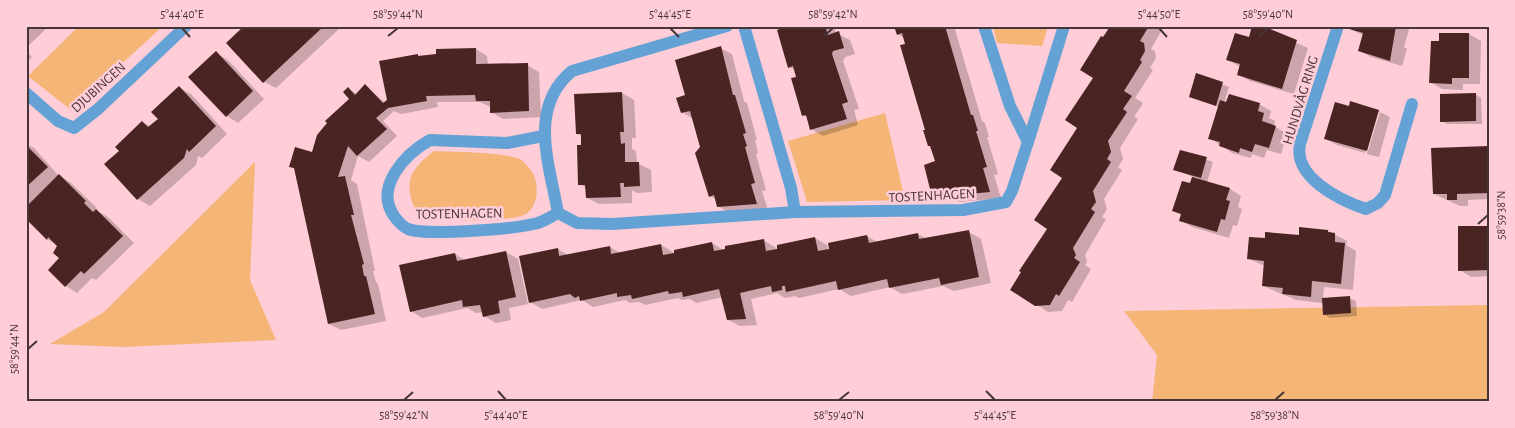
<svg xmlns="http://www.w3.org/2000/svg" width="1515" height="428" font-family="'Alegreya Sans',sans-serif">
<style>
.green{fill:#f5b576}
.shadow{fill:#0003}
.building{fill:#4a2422}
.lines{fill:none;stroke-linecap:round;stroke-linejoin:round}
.minor{stroke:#64a2d5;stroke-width:12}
.ticks{fill:none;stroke:#473438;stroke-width:2}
.labels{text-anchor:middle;stroke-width:5;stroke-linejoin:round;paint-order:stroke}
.street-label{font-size:14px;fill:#473438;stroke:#fecdd7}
.neatline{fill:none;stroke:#473438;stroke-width:2}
.ticks-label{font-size:12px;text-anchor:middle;fill:#473438}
</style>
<rect width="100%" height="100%" fill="#fecdd7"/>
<!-- green -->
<g class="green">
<polygon points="79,26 163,26 71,110 28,76"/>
<polygon points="993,26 1048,26 1042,46 997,43"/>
<polygon points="885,113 905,200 807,202 788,141"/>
<path d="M434,151C452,152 508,152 521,160C524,162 527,166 529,168C540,179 540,208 524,215C509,222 438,222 423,215C415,212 411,201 410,193C407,173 419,163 434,151Z"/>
<polygon points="255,162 250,280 276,340 122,347 50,344 104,312"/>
<polygon points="1489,305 1489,402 1152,402 1157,355 1124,311"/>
</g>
<!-- shadow -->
<g class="shadow">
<polygon points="26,26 49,26 26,48"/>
<polygon points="245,26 336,26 339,29 276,88 264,82"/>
<polygon points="792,26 834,26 836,33 850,40 855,54 845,57 843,61 859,109 854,110 858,125 823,136 811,129 808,118 803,115 795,70 789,67"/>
<polygon points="896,26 954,26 982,121 985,123 989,137 987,137 998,174 994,175 1001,198 959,202 952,198 944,199 932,192 936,162 904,38 898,34"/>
<polygon points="1109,26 1164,26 1151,49 1155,51 1156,58 1150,68 1153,70 1135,98 1143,103 1134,117 1138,119 1120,148 1123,159 1118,167 1122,170 1104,199 1107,209 1102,217 1106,219 1085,255 1087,262 1085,265 1091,269 1072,302 1068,300 1062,311 1048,312 1036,304 1049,228 1095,77 1104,39 1111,28"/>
<polygon points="1244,26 1270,26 1268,31 1308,48 1294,94 1250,81 1238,74 1240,67 1227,59 1249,38 1253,28"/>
<polygon points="1351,26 1410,26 1404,47 1407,49 1402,66 1371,57 1360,51 1364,36 1351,29"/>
<polygon points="1469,34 1481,41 1480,84 1463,84 1463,90 1442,89 1430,82 1440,42"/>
<polygon points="720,48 732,54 744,101 747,103 757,140 755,140 758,153 756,154 766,190 762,191 768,210 730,213 718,206 716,199 710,196 701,147 693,119 682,112 687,96"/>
<polygon points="476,49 487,56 488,65 527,65 539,72 541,117 503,119 491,112 491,107 479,102 437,102 438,107 401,114 394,111 383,121 397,136 369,162 358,156 351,180 357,184 375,271 373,271 376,282 378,284 386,321 341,330 329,324 295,169 290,166 313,153 350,99 348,89 357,94 366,86 385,103 418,55 420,57"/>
<polygon points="26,51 32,57 26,62"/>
<polygon points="216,53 228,60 264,99 238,123 227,116"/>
<polygon points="1197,75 1229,87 1224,103 1259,104 1271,111 1269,118 1275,121 1274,126 1287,134 1281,154 1267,150 1264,158 1252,154 1251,158 1232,153 1210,138 1219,107 1190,96"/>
<polygon points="180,88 191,94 227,134 202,158 198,156 196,165 150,206 138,199 121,151 142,122 151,127 160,119"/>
<polygon points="622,93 634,100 636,138 632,138 632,149 636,151 637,163 651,170 652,192 637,193 632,190 632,203 599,204 587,198 586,188 580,184 582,136 577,134 576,95"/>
<polygon points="1475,94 1481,98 1482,124 1448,124 1441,121"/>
<polygon points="1350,108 1378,111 1390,117 1379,157 1367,154 1380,112 1377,112 1365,153 1337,145 1326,139"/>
<polygon points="26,144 34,148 58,175 71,183 97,208 95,210 108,217 134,243 96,280 92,278 77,293 66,286 59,246 47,239 26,217"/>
<polygon points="1489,148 1489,199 1468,200 1468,206 1460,206 1434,194"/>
<polygon points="1181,151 1213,162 1207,182 1230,189 1241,196 1238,207 1242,209 1237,226 1233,225 1229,238 1192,227 1180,220 1182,215 1174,211 1193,177 1175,170"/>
<polygon points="1489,227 1489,276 1471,277 1460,270"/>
<polygon points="1300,229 1328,231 1347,241 1346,245 1356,251 1353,290 1324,287 1323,299 1349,298 1356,301 1357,316 1330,318 1324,314 1323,303 1296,300 1263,286 1265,266 1249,259 1266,239 1300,236"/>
<polygon points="969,232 981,239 991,283 954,291 943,286 902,294 890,287 851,296 839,289 799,298 795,296 785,298 777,293 751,299 757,325 740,326 728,320 723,297 696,303 690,299 682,300 678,298 645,305 639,302 630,303 625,300 593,307 582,300 542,309 530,302 558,249 568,255 610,247 620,253 661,245 673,252 673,255 712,243 725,251 763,240 775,247 776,250 815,238 827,245 828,251 867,236 877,242 918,234 927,239"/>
<polygon points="506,252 518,259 528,304 509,308 511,320 496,323 484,316 483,312 476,313 467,308 422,318 411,311 455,254 466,261"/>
</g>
<!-- building -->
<g class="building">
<polygon points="244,26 324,26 263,83 226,43"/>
<polygon points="788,26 825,26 828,35 839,31 844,48 833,51 832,54 848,102 842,104 847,119 810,130 806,115 802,116 791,78 796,77 793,66 788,68 777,30"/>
<polygon points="894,26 945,26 971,115 973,115 978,131 976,131 987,167 983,168 990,192 946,196 945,191 931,193 924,165 935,161 930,146 928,146 923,130 925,130 900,45 905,44 902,33 897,35"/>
<polygon points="1106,26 1149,26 1140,41 1144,43 1145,51 1140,60 1142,62 1124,91 1132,96 1123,109 1127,112 1108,141 1111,152 1107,159 1111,162 1093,191 1096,202 1091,209 1095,212 1073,248 1076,255 1074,258 1080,262 1059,296 1056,294 1050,305 1035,306 1010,290 1021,272 1019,271 1047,229 1034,220 1062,178 1050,170 1077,128 1065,120 1093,78 1080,70 1101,36 1103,37 1109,28"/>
<polygon points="1252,26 1263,26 1297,40 1282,89 1237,75 1240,64 1226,60 1235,33 1249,37"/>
<polygon points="1350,26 1396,26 1390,61 1358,51 1363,33 1349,29"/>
<polygon points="1439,33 1469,33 1469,78 1452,78 1452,84 1429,83 1431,41 1439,41"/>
<polygon points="721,46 733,95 735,95 746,133 743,134 747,146 745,147 755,183 751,184 757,204 717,207 714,195 709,197 695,153 700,147 690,111 681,113 676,98 685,95 675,60"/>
<polygon points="476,48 476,64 528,63 529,111 490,113 490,101 476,101 475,95 426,96 427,101 388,108 376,118 387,129 357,156 348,146 338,177 345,176 354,215 351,215 364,264 362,265 364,276 366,276 375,314 328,324 294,168 289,167 295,147 312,152 317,135 327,123 325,121 349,99 343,92 348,87 355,95 365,84 383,103 387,100 379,61 418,54 418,56 436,54 436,49"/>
<polygon points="216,51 253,91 226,117 188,77"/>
<polygon points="1196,73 1223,82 1216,106 1189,97"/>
<polygon points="179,86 216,126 189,152 187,149 184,158 137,200 104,164 119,151 115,147 142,121 148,127 158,119 151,112"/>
<polygon points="622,92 624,132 620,132 621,144 625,143 625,162 639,162 640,186 624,187 624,183 620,183 621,197 586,198 585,185 578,185 577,145 581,145 581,134 576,134 574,94"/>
<polygon points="1476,93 1476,121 1440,122 1440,94"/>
<polygon points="1229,94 1260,103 1258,111 1264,113 1262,121 1276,126 1269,148 1255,144 1252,152 1240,148 1239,153 1219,146 1220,142 1208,139 1220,100 1226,102"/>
<polygon points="1350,101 1379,110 1367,151 1324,139 1335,102 1349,106"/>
<polygon points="26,145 48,167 26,187"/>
<polygon points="1489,146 1489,193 1457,194 1457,200 1447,200 1447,194 1433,194 1431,148"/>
<polygon points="1180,150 1207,157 1201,178 1173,170"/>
<polygon points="59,174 86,201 84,203 93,212 96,209 123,236 84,274 81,271 65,287 48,270 59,258 53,253 57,246 48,237 47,240 26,219 26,207"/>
<polygon points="1192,177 1230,188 1226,200 1230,201 1225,220 1221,219 1217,232 1179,221 1181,214 1172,211 1182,181 1190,183"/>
<polygon points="1458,226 1489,226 1489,270 1458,271"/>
<polygon points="1299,227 1328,230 1328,232 1335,233 1335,242 1345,243 1341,284 1312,281 1311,297 1282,294 1283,288 1262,286 1264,261 1247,259 1249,237 1265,238 1265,232 1299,235"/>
<polygon points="969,230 979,277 941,285 939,278 889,288 887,279 838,290 836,281 786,292 785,286 782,286 782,290 772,292 771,286 740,293 746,319 727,320 719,289 683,297 682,292 669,294 668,291 632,299 631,295 617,297 617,293 580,301 579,296 575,298 570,294 529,303 519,256 558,248 559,256 610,246 611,254 661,244 663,255 674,253 674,250 712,242 714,251 725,249 725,246 764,239 766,251 777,249 777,245 815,237 818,251 829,249 828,243 867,235 869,243 918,233 919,239"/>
<polygon points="506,251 516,297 498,301 500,313 483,317 480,305 463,307 462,300 410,312 399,265 455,253 457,261"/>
<polygon points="1350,296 1351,313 1323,315 1322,298"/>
</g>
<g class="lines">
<!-- minor -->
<g class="minor">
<path d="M727,26L572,71C527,108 550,166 558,213L577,223L612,224L795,212L963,210L1006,202L1012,191L1028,142L1010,106L984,26"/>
<polyline points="744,26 791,188 795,212"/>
<path d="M1338,26L1300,144C1293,177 1339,200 1366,209L1378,203L1385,195L1412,104"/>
<polyline points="26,93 58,121 74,128 98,109 186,26"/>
<path d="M543,136L507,143L430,140C405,154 374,187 394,216C397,220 403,227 408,229C427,236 512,229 533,224C542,223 550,217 558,213"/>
<polyline points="1028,142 1064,26"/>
</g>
</g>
<!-- ticks -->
<path class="ticks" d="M182,28L190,37M670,28L679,37M1159,28L1167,37M388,36L398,28M824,36L833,28M1259,36L1268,28M1478,224L1488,215M28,349L37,341M498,391L506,400M986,391L995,400M404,400L413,392M839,400L849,392M1275,400L1284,392"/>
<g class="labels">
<!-- street labels -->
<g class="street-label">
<text transform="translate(98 87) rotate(-42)" y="5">DJUBINGEN</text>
<text transform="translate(1300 100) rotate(-73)" y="5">HUNDVÅG RING</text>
<text transform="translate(932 195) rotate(-3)" y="5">TOSTENHAGEN</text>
<text transform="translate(459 213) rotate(-1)" y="5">TOSTENHAGEN</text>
</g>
</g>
<!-- border -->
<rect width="1515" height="428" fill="none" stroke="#fecdd7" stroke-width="55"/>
<rect x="28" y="28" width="1460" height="372" class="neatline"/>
<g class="ticks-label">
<text x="182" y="18">5°44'40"E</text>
<text x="398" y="18">58°59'44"N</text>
<text x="670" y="18">5°44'45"E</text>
<text x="833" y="18">58°59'42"N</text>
<text x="1159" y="18">5°44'50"E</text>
<text x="1268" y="18">58°59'40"N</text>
<text transform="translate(1501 215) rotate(-90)" y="4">58°59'38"N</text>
<text transform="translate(14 349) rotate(-90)" y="4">58°59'44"N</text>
<text x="404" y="419">58°59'42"N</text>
<text x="506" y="419">5°44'40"E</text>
<text x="839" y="419">58°59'40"N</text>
<text x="995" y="419">5°44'45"E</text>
<text x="1275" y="419">58°59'38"N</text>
</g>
</svg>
